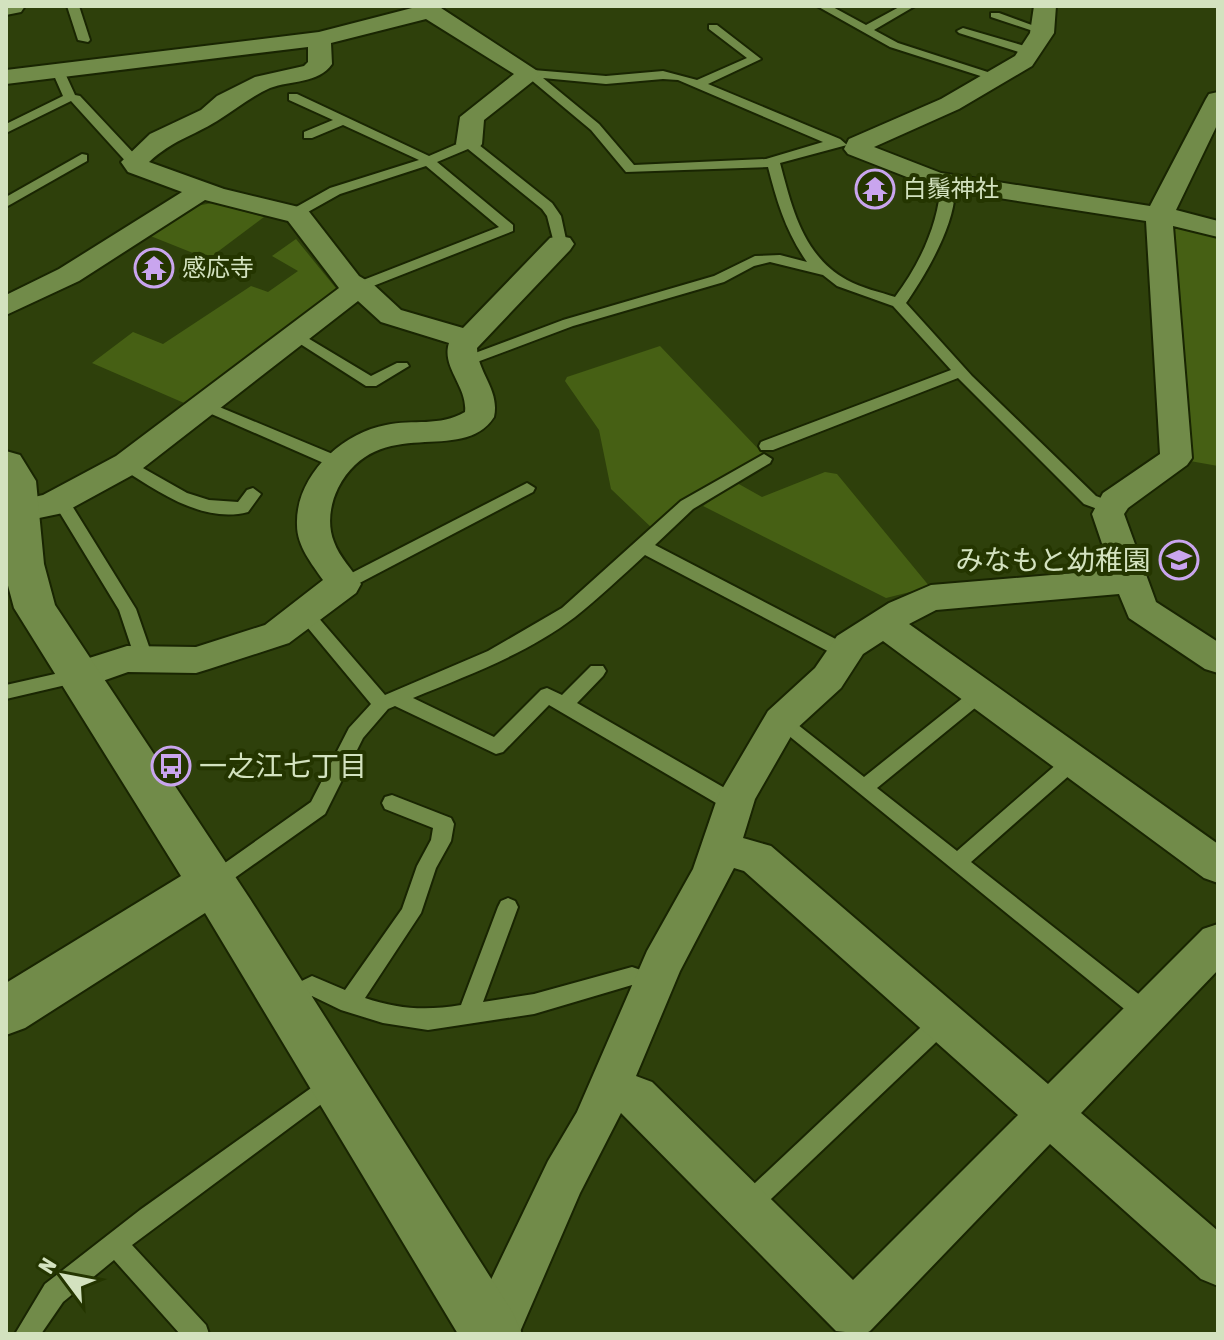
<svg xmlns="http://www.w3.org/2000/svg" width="1224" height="1340" font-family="'Asap Condensed','Noto Sans JP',sans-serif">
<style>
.green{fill:#466014}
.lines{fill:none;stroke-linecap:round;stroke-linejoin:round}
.service-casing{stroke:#192502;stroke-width:4}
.minor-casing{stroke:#192502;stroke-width:4}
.tertiary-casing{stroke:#192502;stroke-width:4}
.service{fill:#718b49;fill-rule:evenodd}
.minor{fill:#718b49;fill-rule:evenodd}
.tertiary{fill:#718b49;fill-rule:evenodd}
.labels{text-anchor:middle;stroke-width:8;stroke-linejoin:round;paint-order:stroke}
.far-poi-label{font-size:24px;fill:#d3e2bf;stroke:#243500;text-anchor:start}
.poi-label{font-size:28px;fill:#d3e2bf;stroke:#243500;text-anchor:end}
</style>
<rect width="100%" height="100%" fill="#2e400b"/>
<!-- green -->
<g class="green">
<polygon points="212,203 264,217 208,259 148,235 191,207"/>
<polygon points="1181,224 1218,235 1218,466 1190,461 1172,227"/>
<polygon points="296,239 339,292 191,406 92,363 133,332 163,344 251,286 268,292 298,271 272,256"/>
<polygon points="660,346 763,454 679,501 653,529 611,489 599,430 565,381 567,377"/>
<polygon points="825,472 837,474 930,587 886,598 703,506 737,483 762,497"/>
</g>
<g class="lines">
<!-- service casing -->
<g class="service-casing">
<g id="service">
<polygon points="67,6 79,6 90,40 88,42 78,40"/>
<polygon points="817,6 831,6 866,25 901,6 915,6 874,30 898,43 1003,77 993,80 890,47"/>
<polygon points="991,13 999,13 1048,31 1042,34 991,17"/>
<path d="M709,25H717L761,59L708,84L840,139L847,145L780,163C792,208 803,256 847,280C861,288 880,292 895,297C920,264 939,223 941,182L953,179C963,213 925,276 906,303L972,376L1096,496L1117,504L1119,508L1117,512L1111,514L1084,504L958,378L773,450H761L759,446L761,442L951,370L893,306L837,286L823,275L770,262L754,266L724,282L573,326L469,365H459V359L563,320L714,276L755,256L780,255L807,262C786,232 777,202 768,167L626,172L591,130L524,74L533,70L606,76L663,71L697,80L747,58L709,29ZM543,78L606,84L663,79L678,80L823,142L766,159L634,165L599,124Z"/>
<polygon points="963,28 1035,49 1037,52 1031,56 959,33 957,31"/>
<polygon points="58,67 64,71 75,95 80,96 139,159 139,165 129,165 71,101 6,133 6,124 63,96 52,71"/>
<polygon points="289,94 297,94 429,156 464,141 474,141 552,203 561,216 567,244 565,247 555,247 547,216 542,209 468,149 437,162 513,225 513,231 363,290 353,290 353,284 499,227 426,166 340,194 299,217 289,217 289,211 330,188 419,160 343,125 312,138 304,138 304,132 333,120 289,100"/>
<polygon points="82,154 87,155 87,161 6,207 6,197"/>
<polygon points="296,331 371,376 397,363 407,363 409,366 376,386 366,386 291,338 289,335"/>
<polygon points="205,401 347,460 349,464 341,469 335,468 200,409 197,406"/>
<path d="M764,454L772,459L770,463L693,509L655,545L851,647L854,652L851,657H839L645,555C622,576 599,598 575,617C527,654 468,675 413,698L494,737L541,690L547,688L562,695L591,666H603L606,671L603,676L577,703L742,798L745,804L742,810L735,812L728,810L549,705L503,752L496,754L395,706L388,709L363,738L325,814L219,889L212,891L205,889L202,883L205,877L311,802L349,728L371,704L298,616L295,612L298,608H310L385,695L488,651L562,608L681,501Z"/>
<path d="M127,459L187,493L209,500L238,502L247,490L253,488L261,494L248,512C203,524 157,491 121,468L119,464Z"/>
<polygon points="527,483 535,488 533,492 350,588 338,588 335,584 338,580"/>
<polygon points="60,494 66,496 136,609 153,658 150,663 144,665 135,658 119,610 52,500"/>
<polygon points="77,669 83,671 86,676 83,681 6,699 6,685"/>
<polygon points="980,687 986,689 989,694 986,699 877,788 957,851 1066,756 1080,756 1082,761 1080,766 971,862 1155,1007 1158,1014 1155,1021 1147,1024 1139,1021 772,722 774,717 788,717 864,777 974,689"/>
<path d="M392,795L451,818L454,824L451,841L436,868L421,913L365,998C398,1009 426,1011 461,1005L498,907L501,901L508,898L515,901L518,907L483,1002L534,994L632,967L661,977L665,984L661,991L654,993L632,985L534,1014L428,1030L383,1023L341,1010L312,996L285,1010L277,1007L274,1000L277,993L312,976L345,990L402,909L417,866L431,840L433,828L385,809L382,803L385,797Z"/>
<polygon points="943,1011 951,1014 954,1021 951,1028 754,1215 746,1218 738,1215 734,1207 738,1199 935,1014"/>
<polygon points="335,1071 343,1074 346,1081 343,1088 132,1245 206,1325 209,1334 180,1334 114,1260 63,1302 41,1334 15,1334 45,1284 140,1210"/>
</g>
</g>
<!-- minor casing -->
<g class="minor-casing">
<g id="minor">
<path d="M411,6H438L542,74L484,120L482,144L478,149H460L456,144L460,117L514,74L426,19L331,43L332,64C318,84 291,80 270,88C250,97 235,110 217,121C191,137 173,140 149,162L224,189L307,209L359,276L374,285L401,310L463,328L550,238L560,236L570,238L574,244L570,250L477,348C478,374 500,390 494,417C462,467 379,411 338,488C330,504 327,525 334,542C339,557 353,570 361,584L356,593L289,643L209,669L196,673L128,672L77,690L64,686L59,676L64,666L127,646L196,647L265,625L323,580C312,564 297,546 297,525C295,477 341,433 386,425C413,419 440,427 465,412C468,387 441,367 449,343L381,322L358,301L138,472L63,513L20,522L8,519V503L43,495L116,456L339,288L288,221L205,200L79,281L6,315V295L59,269L182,192L128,172L121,162L150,134L201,110L217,96L255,77L304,66L308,62V47L6,84V70L319,32L412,8Z"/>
<path d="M1034,6H1056L1054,33L1032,66L959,109L874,147L941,173L1150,206L1206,99L1209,94L1218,92V123L1176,210L1218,221V237L1173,226L1192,458L1187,465L1128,508L1124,514L1156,602L1218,642V673L1205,669L1129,618L1119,594L936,610L909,624L1218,844V883L1204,878L883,641L863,654L841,688L794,731L755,799L743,838L771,846L1048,1084L1203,929L1218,924V970L1081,1113L1218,1231V1286L1201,1279L1050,1144L870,1331L864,1334L836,1331L621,1113L580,1193L519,1334H469L487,1288L548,1161L577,1112L647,951L693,869L718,796L768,711L815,668L837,636L889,603L931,585L1111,570L1092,514L1103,493L1160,454L1146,221L935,188L848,154L844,149L849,139L941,99L1015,56L1030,33ZM734,868L744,871L1018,1115L853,1280L652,1082L636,1076L680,971Z"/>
</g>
</g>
<!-- tertiary casing -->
<g class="tertiary-casing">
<g id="tertiary">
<polygon points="6,6 25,6 21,12 6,15"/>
<polygon points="6,451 20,455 36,481 44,564 55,605 250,899 513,1313 522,1334 458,1334 205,913 25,1028 6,1035 6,983 181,876 14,608 6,578"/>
</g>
</g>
<!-- service -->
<use href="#service" class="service"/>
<!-- minor -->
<use href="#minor" class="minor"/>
<!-- tertiary -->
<use href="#tertiary" class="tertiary"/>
</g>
<!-- icons -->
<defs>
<g id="temple-ring" transform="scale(2)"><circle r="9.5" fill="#243500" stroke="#c9a5ee" stroke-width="1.5"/><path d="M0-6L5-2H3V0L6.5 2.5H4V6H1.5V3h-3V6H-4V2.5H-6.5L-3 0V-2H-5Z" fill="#c9a5ee"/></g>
<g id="school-ring" transform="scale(2)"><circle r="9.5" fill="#243500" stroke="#c9a5ee" stroke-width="1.5"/><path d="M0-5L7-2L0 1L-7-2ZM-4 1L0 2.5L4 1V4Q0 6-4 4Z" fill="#c9a5ee"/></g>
<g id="bus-ring" transform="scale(2)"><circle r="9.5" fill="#243500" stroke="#c9a5ee" stroke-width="1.5"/><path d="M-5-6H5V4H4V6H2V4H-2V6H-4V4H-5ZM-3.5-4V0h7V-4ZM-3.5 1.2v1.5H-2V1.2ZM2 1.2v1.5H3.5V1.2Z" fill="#c9a5ee"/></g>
</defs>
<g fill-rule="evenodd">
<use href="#temple-ring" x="875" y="189"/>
<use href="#temple-ring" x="154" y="268"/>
<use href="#school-ring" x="1179" y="560"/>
<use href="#bus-ring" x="171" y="766"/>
</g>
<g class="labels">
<!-- far-poi labels -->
<g class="far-poi-label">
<text x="903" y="197">白鬚神社</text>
<text x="182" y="276">感応寺</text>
</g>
<!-- poi labels -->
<g class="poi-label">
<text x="1151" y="570">みなもと幼稚園</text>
<text x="199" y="776" text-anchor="start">一之江七丁目</text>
</g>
</g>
<!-- border -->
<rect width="1224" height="1340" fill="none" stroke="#d3e2bf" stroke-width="16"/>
<!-- north arrow -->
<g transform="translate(64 1276) rotate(302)" stroke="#243500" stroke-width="6" paint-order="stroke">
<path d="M0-6L14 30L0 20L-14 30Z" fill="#d3e2bf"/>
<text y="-12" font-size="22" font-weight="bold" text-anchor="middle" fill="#d3e2bf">N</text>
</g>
</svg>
